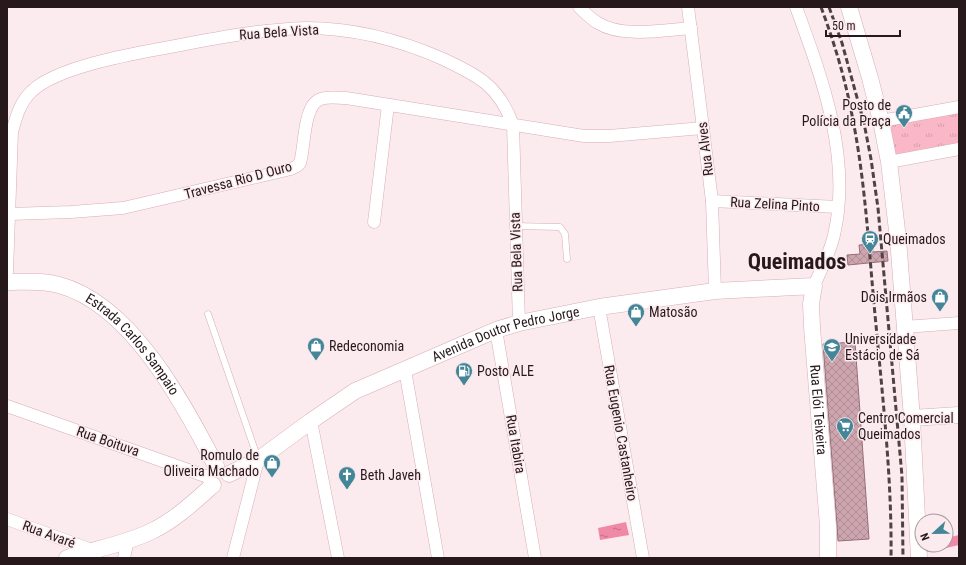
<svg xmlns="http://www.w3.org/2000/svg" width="966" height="565" font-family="'Roboto Condensed',sans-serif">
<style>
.park{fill:url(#park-tufts)}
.water{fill:url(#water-ripples)}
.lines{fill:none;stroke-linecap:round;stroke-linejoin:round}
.canal{stroke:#f089a5;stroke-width:10}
.building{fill:url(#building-cross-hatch);stroke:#946f78}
.lane-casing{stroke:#d6aeb6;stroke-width:7}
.street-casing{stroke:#d6aeb6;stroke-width:13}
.secondary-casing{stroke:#d6aeb6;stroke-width:17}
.lane{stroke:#fff;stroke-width:6}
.street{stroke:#fff;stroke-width:12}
.secondary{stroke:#fff;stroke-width:16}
.rail{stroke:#504145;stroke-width:3;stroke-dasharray:6 3;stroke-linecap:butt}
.labels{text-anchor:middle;stroke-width:3;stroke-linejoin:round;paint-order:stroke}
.street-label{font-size:14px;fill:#27181c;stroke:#fcebee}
.poi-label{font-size:14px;fill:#27181c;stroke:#fcebee;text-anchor:start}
.town-label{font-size:22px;font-weight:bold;fill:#27181c;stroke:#fcebee}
</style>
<defs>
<pattern id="park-tufts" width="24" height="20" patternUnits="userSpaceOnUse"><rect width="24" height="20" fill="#fab7c7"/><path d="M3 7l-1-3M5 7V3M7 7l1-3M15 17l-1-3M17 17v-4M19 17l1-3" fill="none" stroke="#d69daa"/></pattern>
<pattern id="water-ripples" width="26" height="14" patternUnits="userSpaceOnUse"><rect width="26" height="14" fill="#f089a5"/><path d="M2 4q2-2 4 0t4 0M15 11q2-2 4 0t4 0" fill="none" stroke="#c26f86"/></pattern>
<pattern id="building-cross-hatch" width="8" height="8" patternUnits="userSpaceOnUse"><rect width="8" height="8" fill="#cda5ae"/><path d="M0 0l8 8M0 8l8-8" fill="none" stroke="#b08d95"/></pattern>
</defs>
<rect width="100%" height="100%" fill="#fcebee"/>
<!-- park -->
<polygon class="park" points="959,107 959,149 889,162 881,121"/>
<!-- water -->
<polygon class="water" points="626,522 629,535 600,540 598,528"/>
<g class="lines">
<!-- canal -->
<g class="canal">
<polyline points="946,543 959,540"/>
<polyline points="919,548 935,545"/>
</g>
</g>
<!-- building -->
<g class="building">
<polygon points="872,244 873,252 887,251 888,261 848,265 847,255 860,254 859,245"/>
<polygon points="855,342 869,539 838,541 837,525 823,344"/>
</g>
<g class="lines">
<!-- lane casing -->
<g class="lane-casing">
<g id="lane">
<polyline points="515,226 560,227 565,234 567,259"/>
<polyline points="208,314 258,459"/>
</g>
</g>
<!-- street casing -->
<g class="street-casing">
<g id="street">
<path d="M579,7C585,13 591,19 598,23C622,38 664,30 691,28"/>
<polyline points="688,7 712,201 715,291"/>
<path d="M796,7C822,78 852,158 834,235C830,253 821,269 814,286"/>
<polyline points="881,121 959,107"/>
<polyline points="889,162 959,149"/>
<polyline points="712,201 838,207"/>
<path d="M10,214L71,212L123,208L291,169L297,166L300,163C305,147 303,104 321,99C329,96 338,98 346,98L584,136H609L703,128"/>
<polyline points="374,222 388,105"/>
<path d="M7,272L12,132C16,117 20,102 32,91C56,68 126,55 159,49C198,42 237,33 276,30C286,29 296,28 306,28C353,28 400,40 443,59C479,76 499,86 513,125L519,323"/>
<polyline points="599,307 643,558"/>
<polyline points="904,327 959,323"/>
<polyline points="496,330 535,558"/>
<polyline points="405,370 438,558"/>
<polyline points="7,406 208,477"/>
<polyline points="311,421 338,558"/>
<polyline points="7,519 92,550"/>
<polyline points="124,558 128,540"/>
<polyline points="233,558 258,460"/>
</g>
</g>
<!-- secondary casing -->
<g class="secondary-casing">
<g id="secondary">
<polyline points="849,7 870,78 881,121 889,162 898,239 912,418 919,558"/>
<path id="s1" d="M7,282C24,282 42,280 59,285C131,304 184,404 216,466"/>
<polyline points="912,418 959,415"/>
<path id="s2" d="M229,474L258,460L311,421L355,391L496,330L519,323L599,307L715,291L814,286L811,304L812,327L828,526V558"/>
<path d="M67,558C95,549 126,544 152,531C175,520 194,502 213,485"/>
</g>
</g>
<!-- lane -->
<use href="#lane" class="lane"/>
<!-- street -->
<use href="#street" class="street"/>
<!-- secondary -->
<use href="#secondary" class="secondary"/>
<!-- rail -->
<g class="rail">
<path d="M821,7C834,42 845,78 852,115C866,184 869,255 876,325C883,402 892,480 891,558"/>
<polyline points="829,7 842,43 864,123 871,159 878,208 902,476 903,558"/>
</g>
</g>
<!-- icons -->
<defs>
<g id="civic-pin" transform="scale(0.9)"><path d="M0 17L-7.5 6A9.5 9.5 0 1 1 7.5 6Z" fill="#448697" stroke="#fcebee"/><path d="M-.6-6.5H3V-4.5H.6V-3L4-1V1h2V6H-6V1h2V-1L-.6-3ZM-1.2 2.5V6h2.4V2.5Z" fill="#fff"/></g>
<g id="station-pin" transform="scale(0.9)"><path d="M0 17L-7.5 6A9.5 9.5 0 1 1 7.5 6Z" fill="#448697" stroke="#fcebee"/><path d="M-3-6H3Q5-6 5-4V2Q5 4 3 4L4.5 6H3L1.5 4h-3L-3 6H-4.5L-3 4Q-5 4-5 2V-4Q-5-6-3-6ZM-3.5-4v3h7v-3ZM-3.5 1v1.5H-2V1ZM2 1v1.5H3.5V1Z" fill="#fff"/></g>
<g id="shop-pin" transform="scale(0.9)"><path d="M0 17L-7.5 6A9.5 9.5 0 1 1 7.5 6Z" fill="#448697" stroke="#fcebee"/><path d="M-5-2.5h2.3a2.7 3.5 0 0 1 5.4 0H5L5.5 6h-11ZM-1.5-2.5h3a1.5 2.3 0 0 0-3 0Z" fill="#fff"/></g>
<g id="university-pin" transform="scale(0.9)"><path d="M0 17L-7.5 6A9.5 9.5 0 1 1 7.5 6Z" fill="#448697" stroke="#fcebee"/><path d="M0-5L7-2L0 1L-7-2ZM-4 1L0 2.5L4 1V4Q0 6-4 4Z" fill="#fff"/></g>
<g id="fuel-pin" transform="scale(0.9)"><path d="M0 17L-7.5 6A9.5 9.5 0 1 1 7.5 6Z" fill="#448697" stroke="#fcebee"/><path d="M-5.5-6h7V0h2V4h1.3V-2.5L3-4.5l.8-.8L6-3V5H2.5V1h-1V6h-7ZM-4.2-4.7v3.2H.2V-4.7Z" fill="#fff"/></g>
<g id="supermarket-pin" transform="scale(0.9)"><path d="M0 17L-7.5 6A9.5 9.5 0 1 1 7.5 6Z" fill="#448697" stroke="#fcebee"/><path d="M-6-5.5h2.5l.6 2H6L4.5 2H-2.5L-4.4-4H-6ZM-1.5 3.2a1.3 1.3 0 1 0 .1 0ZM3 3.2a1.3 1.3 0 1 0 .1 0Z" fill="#fff"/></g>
<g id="church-pin" transform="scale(0.9)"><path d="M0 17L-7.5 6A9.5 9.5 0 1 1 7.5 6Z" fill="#448697" stroke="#fcebee"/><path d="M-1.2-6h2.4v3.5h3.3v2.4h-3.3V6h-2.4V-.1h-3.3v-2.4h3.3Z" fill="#fff"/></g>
</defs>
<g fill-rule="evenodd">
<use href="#civic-pin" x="904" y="113"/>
<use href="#station-pin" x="870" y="239"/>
<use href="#shop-pin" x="940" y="297"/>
<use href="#shop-pin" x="636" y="312"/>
<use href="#shop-pin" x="316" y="346"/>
<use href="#university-pin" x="832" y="347"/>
<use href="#fuel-pin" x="464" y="371"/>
<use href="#supermarket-pin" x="845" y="426"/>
<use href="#shop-pin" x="272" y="463"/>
<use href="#church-pin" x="347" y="475"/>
</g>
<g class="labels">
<!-- street labels -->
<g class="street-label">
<text transform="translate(279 32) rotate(-4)" y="5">Rua Bela Vista</text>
<text transform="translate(705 149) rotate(-97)" y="5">Rua Alves</text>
<text transform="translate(238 180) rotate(-15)" y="5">Travessa Rio D Ouro</text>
<text transform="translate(775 204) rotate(3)" y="5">Rua Zelina Pinto</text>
<text transform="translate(516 252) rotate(-92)" y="5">Rua Bela Vista</text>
<text dy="5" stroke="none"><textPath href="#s2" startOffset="313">Avenida Doutor Pedro Jorge</textPath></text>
<text dy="5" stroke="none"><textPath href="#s1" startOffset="149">Estrada Carlos Sampaio</textPath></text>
<text dy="5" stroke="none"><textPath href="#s2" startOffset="751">Rua Elói Teixeira</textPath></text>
<text transform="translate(621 433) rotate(80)" y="5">Rua Eugenio Castanheiro</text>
<text transform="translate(108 441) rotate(19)" y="5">Rua Boituva</text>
<text transform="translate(516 444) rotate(80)" y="5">Rua Itabira</text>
<text transform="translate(49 534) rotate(20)" y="5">Rua Avaré</text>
</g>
<!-- poi labels -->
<g class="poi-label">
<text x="891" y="110" text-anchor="end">Posto de<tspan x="891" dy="16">Polícia da Praça</tspan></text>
<text x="883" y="244">Queimados</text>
<text x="927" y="302" text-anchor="end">Dois Irmãos</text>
<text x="649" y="317">Matosão</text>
<text x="845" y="344">Universidade<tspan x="845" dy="16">Estácio de Sá</tspan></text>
<text x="329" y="351">Redeconomia</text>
<text x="477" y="376">Posto ALE</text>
<text x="858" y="423">Centro Comercial<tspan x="858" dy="16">Queimados</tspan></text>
<text x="259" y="460" text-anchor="end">Romulo de<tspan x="259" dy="16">Oliveira Machado</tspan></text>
<text x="360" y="480">Beth Javeh</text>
</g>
<!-- town labels -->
<g class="town-label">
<text x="797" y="269">Queimados</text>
</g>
</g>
<!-- border -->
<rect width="966" height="565" fill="none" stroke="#27181c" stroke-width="16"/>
<!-- north arrow -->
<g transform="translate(934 533) rotate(248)"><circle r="19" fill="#fcebee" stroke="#a7979a"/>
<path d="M0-3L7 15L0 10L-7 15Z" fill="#448697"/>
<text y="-6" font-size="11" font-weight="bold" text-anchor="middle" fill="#27181c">N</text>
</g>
<!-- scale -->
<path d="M826 30v6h74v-6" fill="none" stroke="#27181c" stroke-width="2"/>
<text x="832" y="30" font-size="12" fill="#27181c" stroke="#fcebee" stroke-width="3" paint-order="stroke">50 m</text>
</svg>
